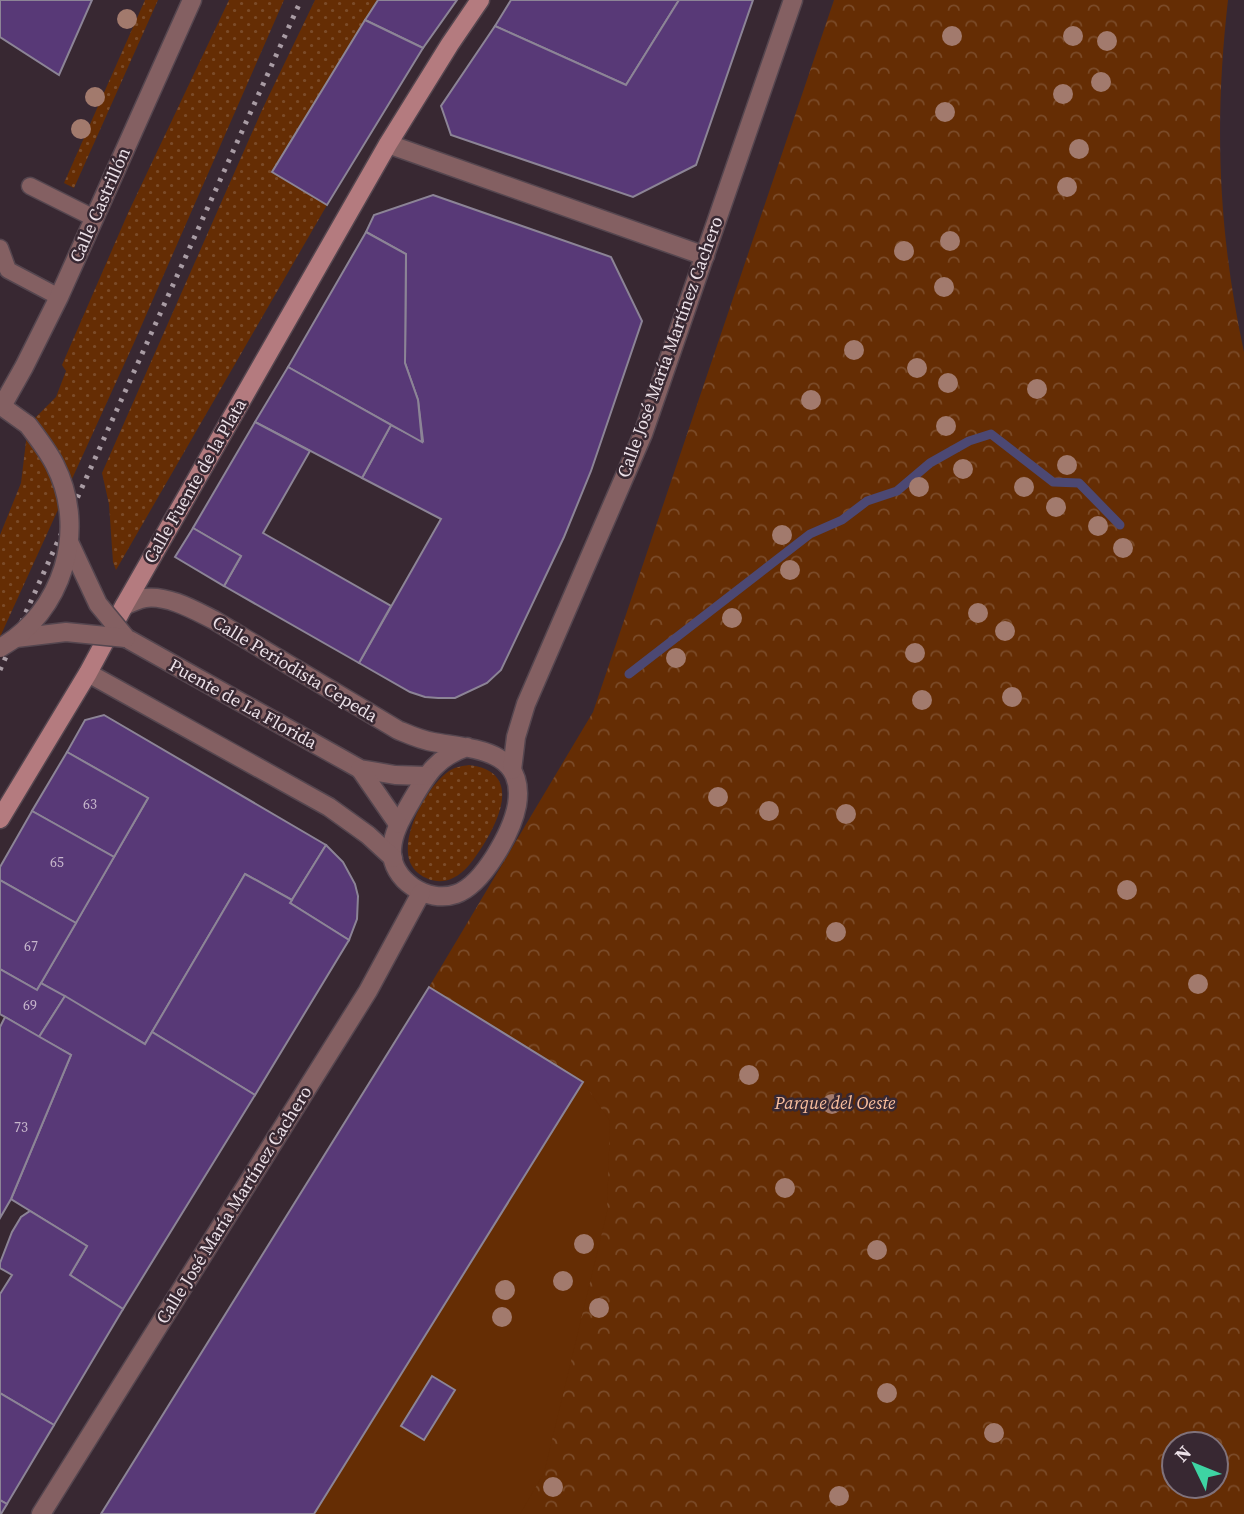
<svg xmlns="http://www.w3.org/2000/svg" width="1244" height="1514" font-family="'Source Serif 4',serif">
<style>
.grass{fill:url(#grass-dots)}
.park{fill:url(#park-crowns);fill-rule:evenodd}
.pitch{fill:#652d04}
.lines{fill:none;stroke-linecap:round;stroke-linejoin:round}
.stream{stroke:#4c4873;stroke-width:9}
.building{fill:#583977;stroke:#8c8496;stroke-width:2}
.lane-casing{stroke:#55464f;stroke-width:19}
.street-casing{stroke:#55464f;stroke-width:21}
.secondary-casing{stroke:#55464f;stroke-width:21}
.lane{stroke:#846062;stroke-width:16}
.street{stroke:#846062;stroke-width:18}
.secondary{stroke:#b47b7f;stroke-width:18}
.rail{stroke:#a99ca4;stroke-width:5;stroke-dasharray:3.5 7;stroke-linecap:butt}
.street-bridge-casing{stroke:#55464f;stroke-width:21;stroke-linecap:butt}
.street-bridge{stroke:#846062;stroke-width:18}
.tree{fill:#a27a6d}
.labels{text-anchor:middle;stroke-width:5;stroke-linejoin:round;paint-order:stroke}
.number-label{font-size:14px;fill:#c7b7cc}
.street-label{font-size:18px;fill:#ece1e8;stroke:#382832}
.park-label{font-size:18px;font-style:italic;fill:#f9be9e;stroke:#382832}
</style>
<defs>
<pattern id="grass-dots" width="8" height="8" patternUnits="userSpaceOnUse" patternTransform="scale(1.75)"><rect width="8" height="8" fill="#652d04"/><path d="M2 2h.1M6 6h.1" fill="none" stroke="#7b4b29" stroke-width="1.8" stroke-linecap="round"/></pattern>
<pattern id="park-crowns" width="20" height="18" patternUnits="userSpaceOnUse" patternTransform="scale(1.75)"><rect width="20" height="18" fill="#652d04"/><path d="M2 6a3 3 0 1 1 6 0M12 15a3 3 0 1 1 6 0" fill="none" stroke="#7b4b29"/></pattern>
</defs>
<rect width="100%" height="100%" fill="#382832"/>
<!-- grass -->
<g class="grass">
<polygon points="145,0 158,0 74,188 64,183"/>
<polygon points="229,0 284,0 133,345 0,637 0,535 21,483 28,425 56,397 66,371 62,365 128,213"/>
<polygon points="315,0 378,0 272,172 327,205 116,570 113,562 109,504 102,473 262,110"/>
<path d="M469,765C522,771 500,819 482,847C474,859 466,872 453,878C441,884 428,881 418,873C390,851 426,786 449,771C455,767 462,766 469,765Z"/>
</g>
<!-- park -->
<path class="park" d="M834,0H1228C1214,122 1218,232 1244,352V1514H101L429,987L593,712ZM1174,1444H1216V1486H1174Z"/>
<!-- pitch -->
<polygon class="pitch" points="429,987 583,1082 610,1121 607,1212 544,1473 520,1514 101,1514"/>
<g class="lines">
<!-- stream -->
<polyline class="stream" points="629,674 810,534 842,520 867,501 897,491 930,463 969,441 991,434 1053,482 1079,483 1120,525"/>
</g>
<!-- building -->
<g class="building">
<polygon points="0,0 92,0 59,75 0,37"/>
<polygon points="378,0 457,0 423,48 365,20"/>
<polygon points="511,0 679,0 626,85 495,26"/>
<polygon points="679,0 753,0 696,165 633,197 451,135 441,106 495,26 626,85"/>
<polygon points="365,20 423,48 327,205 272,172"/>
<polygon points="433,195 611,257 642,321 591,471 564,537 501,670 487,683 455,698 438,698 425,697 410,692 359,663 441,519 362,478 391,425 423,441 418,400 405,363 406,254 366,232 374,215"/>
<polygon points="366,232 406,254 405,363 418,400 422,442 288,367"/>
<polygon points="288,367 391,425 362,478 255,422"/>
<polygon points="255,422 310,451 263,533 391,606 359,663 224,586 241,556 193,528"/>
<polygon points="193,528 241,556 224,586 175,557"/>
<polygon points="104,715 326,845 292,900 245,874 145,1044 41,983 148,798 67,752 85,720"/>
<polygon points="67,752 148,798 114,857 32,811"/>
<polygon points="32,811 114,857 76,923 0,880 0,867"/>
<polygon points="326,845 343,862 355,884 358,896 357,919 349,940 290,903"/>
<polygon points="245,874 292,900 290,903 349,940 255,1095 152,1032"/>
<polygon points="0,880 76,923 37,990 0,969"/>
<polygon points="0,969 37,990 41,983 65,996 39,1037 0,1014"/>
<polygon points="429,987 583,1082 314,1514 101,1514"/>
<polygon points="65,996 145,1044 152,1032 255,1095 123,1309 70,1275 87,1246 11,1199 71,1055 39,1037"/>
<polygon points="5,1017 71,1055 11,1199 0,1218 0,1027"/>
<polygon points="30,1211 87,1246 70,1275 123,1309 54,1425 0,1393 0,1294 12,1275 0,1268 0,1263 12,1232 21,1217"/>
<polygon points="432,1376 455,1390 424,1440 401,1426"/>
<polygon points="0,1393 54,1425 7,1504 0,1500"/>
<polygon points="0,1500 7,1504 1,1514 0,1514"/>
</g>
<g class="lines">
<!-- lane casing -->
<g class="lane-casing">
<g id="lane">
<polyline points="30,186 94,218"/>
<polyline points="0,248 8,270 59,297"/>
</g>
</g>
<!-- street casing -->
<g class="street-casing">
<g id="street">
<polyline points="388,144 705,256"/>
<polyline points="0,405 28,425"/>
<polyline points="2,406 24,367 59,297 192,0"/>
<path d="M124,606C130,603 138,599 145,598C168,595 194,610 214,620L398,730C410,735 421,740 433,742C472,749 526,749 517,805C512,832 483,885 456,894C428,904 390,880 392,849C393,831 403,816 412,800C427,774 437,757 467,747"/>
<polyline points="126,638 360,769 395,775 426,776"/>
<polyline points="88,673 329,807 368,835 393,858"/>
<polyline points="360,769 398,824"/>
<polyline points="512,770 516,737 526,704 643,434 793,0"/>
<polyline points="41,1514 368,991 421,893"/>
</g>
</g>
<!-- secondary casing -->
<g class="secondary-casing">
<polyline id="secondary" points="0,819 88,673 124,606 388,144 450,44 480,0"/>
</g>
<!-- lane -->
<use href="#lane" class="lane"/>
<!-- street -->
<use href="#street" class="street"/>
<!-- secondary -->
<use href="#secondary" class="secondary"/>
<!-- rail -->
<polyline class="rail" points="0,670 301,0"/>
<!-- street-bridge casing -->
<g class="street-bridge-casing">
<g id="street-bridge">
<polyline points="70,544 98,604 126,638"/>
<polyline points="16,638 66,632 126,638"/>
<path d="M0,648C63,612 88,530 55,465C48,451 38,438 28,425"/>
</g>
</g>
<!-- street-bridge -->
<use href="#street-bridge" class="street-bridge"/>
</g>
<!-- trees -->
<g class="tree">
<circle cx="127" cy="19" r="10"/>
<circle cx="952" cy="36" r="10"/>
<circle cx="1073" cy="36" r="10"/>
<circle cx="1107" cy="41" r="10"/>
<circle cx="1101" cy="82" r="10"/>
<circle cx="1063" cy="94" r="10"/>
<circle cx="95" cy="97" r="10"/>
<circle cx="945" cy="112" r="10"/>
<circle cx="81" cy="129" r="10"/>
<circle cx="1079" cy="149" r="10"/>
<circle cx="1067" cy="187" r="10"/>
<circle cx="950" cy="241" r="10"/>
<circle cx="904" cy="251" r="10"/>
<circle cx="944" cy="287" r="10"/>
<circle cx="854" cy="350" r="10"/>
<circle cx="917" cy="368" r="10"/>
<circle cx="948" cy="383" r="10"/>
<circle cx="1037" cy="389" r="10"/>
<circle cx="811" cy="400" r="10"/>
<circle cx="946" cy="426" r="10"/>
<circle cx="1067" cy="465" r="10"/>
<circle cx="963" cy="469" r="10"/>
<circle cx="919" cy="487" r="10"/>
<circle cx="1024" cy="487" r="10"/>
<circle cx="1056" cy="507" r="10"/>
<circle cx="1098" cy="526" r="10"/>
<circle cx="782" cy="535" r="10"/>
<circle cx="1123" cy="548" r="10"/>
<circle cx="790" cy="570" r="10"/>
<circle cx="978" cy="613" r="10"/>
<circle cx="732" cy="618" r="10"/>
<circle cx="1005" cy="631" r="10"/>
<circle cx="915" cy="653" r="10"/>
<circle cx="676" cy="658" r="10"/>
<circle cx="1012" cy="697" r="10"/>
<circle cx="922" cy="700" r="10"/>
<circle cx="718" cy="797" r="10"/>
<circle cx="769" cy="811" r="10"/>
<circle cx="846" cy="814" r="10"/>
<circle cx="1127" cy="890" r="10"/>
<circle cx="836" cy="932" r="10"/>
<circle cx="1198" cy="984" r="10"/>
<circle cx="749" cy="1075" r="10"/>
<circle cx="832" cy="1104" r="10"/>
<circle cx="785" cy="1188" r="10"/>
<circle cx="584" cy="1244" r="10"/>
<circle cx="877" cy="1250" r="10"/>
<circle cx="563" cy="1281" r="10"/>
<circle cx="505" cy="1290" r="10"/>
<circle cx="599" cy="1308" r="10"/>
<circle cx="502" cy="1317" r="10"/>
<circle cx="887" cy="1393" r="10"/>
<circle cx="994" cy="1433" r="10"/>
<circle cx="553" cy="1487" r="10"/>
<circle cx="839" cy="1496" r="10"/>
</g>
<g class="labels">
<!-- number labels -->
<g class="number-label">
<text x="90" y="809">63</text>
<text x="57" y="867">65</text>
<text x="31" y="951">67</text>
<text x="30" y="1010">69</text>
<text x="21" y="1132">73</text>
</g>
<!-- street labels -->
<g class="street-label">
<text transform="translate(100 205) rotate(-66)" y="6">Calle Castrillón</text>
<text transform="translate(670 347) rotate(-70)" y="6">Calle José María Martínez Cachero</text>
<text transform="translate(195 481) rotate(-60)" y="6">Calle Fuente de la Plata</text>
<text transform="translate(295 669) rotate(31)" y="6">Calle Periodista Cepeda</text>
<text transform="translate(243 704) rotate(29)" y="6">Puente de La Florida</text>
<text transform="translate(234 1205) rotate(-58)" y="6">Calle José María Martínez Cachero</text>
</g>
<!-- park labels -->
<g class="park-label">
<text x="835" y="1109">Parque del Oeste</text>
</g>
</g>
<!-- north arrow -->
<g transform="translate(1195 1465) rotate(313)"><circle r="33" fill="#382832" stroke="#80727b" stroke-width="2"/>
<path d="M0-5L12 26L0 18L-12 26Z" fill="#3ed4a3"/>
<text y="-10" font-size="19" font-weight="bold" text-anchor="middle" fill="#ece1e8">N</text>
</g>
</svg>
